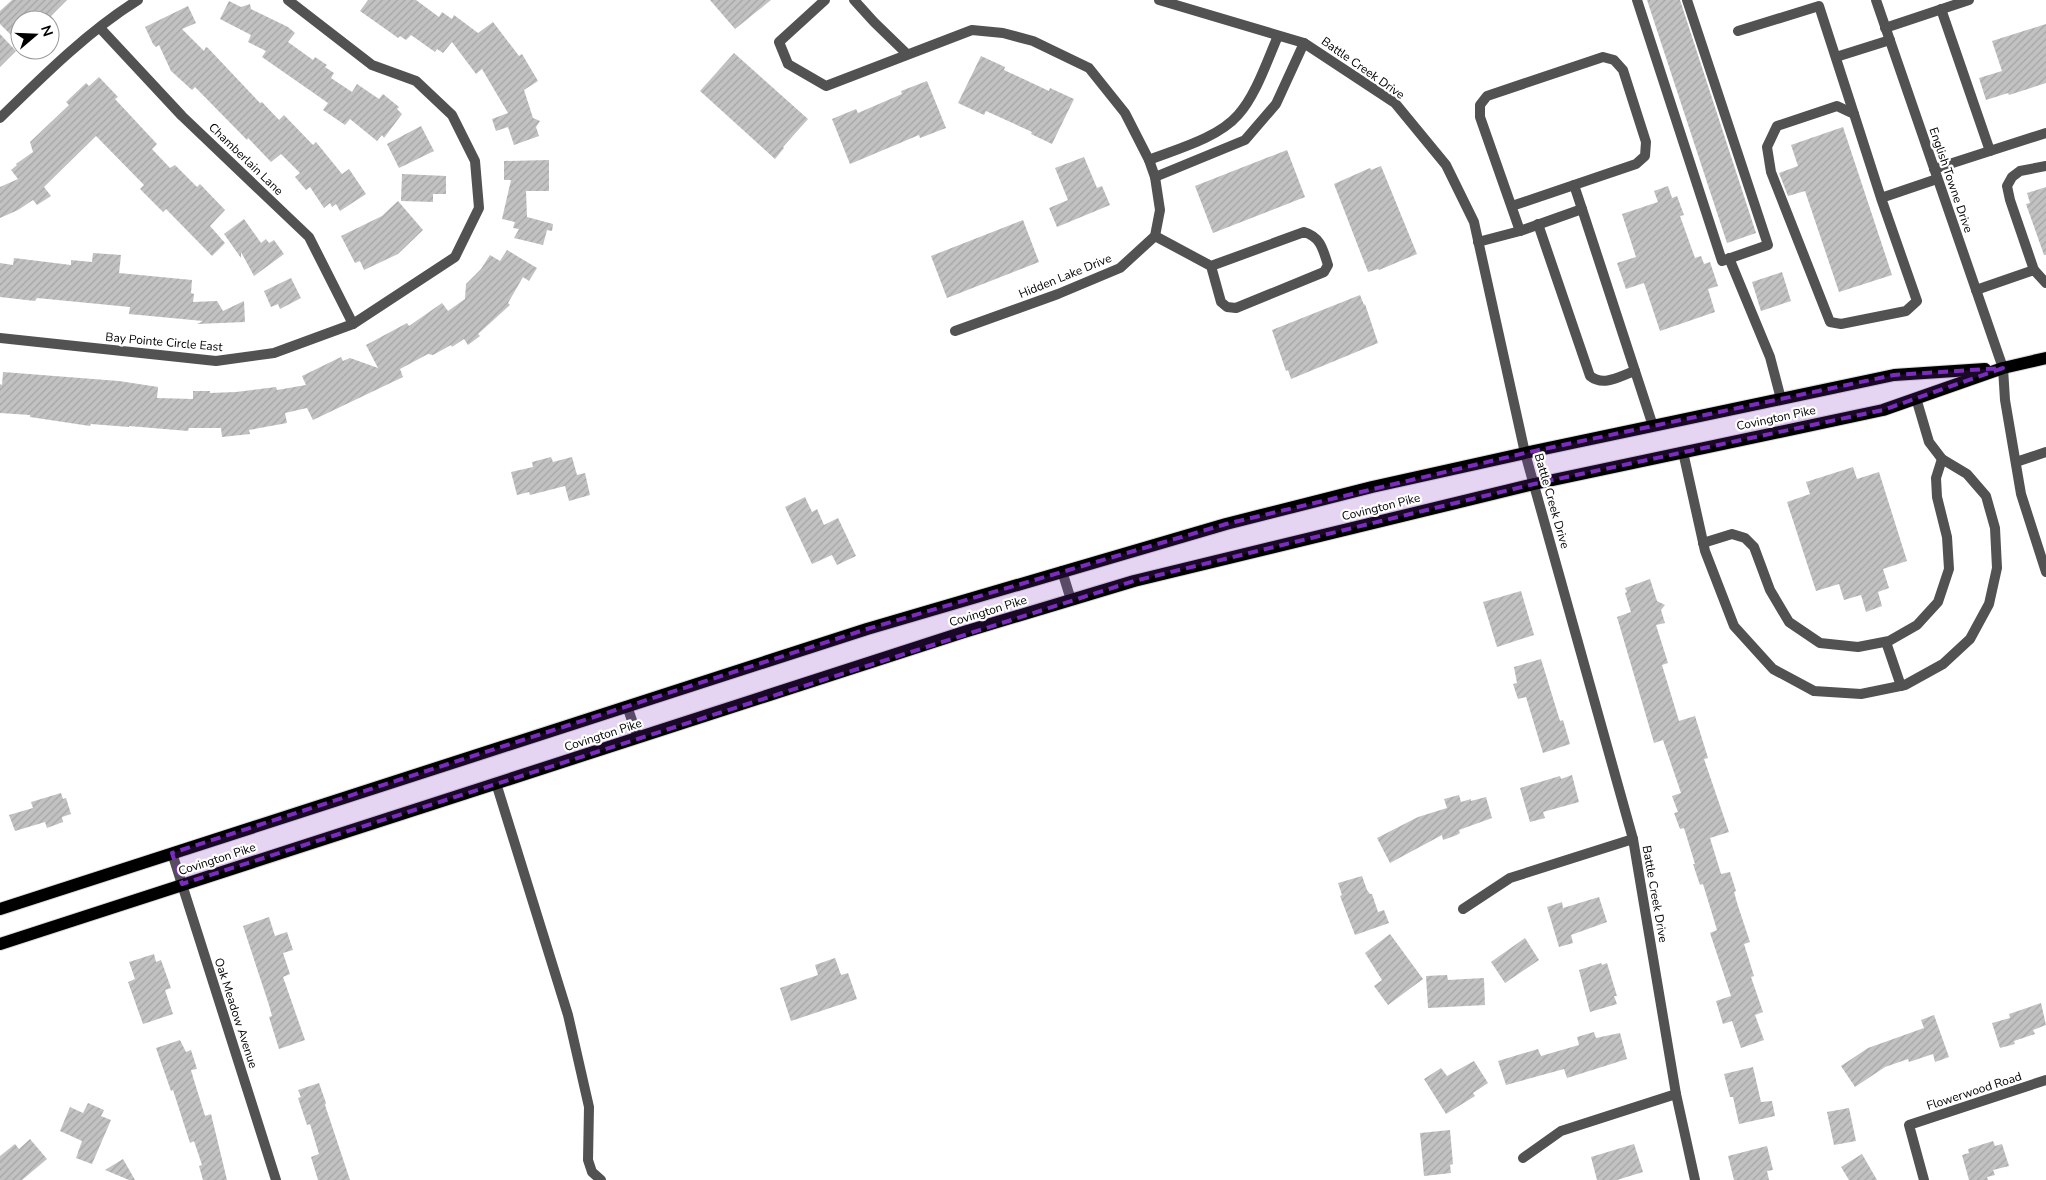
<svg xmlns="http://www.w3.org/2000/svg" width="2046" height="1180" font-family="'Nunito Sans',sans-serif">
<style>
.building{fill:url(#building-hatch)}
.lines{fill:none;stroke-linecap:round;stroke-linejoin:round}
.primary-casing{stroke:#dbdbdb;stroke-width:14}
.lane{stroke:#525252;stroke-width:10}
.street{stroke:#525252;stroke-width:10}
.primary{stroke:#000;stroke-width:12}
.marked{fill:#7b2cbf;fill-opacity:0.2;stroke:#7b2cbf;stroke-width:4;stroke-dasharray:10 6;stroke-linejoin:round}
.labels{text-anchor:middle;stroke-width:4.5;stroke-linejoin:round;paint-order:stroke}
.street-label{font-size:12px;fill:#000;stroke:#fff}
</style>
<defs>
<pattern id="building-hatch" width="6" height="6" patternUnits="userSpaceOnUse" patternTransform="scale(1.25)"><rect width="6" height="6" fill="#c2c2c2"/><path d="M-1 1l2-2M0 6l6-6M5 7l2-2" fill="none" stroke="#a5a5a5"/></pattern>
</defs>
<rect width="100%" height="100%" fill="#fff"/>
<!-- building -->
<g class="building">
<polygon points="12,0 67,0 47,20 20,20 20,44 0,24 0,11"/>
<polygon points="368,0 416,0 439,17 442,12 452,19 454,15 478,33 493,22 519,56 522,54 538,81 524,90 533,118 540,121 536,127 539,136 514,145 508,127 496,131 492,119 508,113 482,69 476,74 452,42 443,53 437,49 435,52 411,35 406,40 400,36 398,38 394,35 360,11"/>
<polygon points="710,0 771,0 735,29"/>
<polygon points="1647,0 1680,0 1756,233 1727,243"/>
<polygon points="229,1 241,7 250,4 251,9 288,27 295,33 288,42 313,60 315,57 327,65 325,67 334,73 331,78 352,92 357,84 379,99 383,94 399,107 397,109 402,114 384,138 382,135 377,141 350,119 345,125 323,110 328,103 262,57 266,51 248,42 251,35 220,19"/>
<polygon points="188,6 196,23 182,29 204,51 206,47 208,48 260,103 262,102 279,120 284,115 313,145 316,142 342,174 349,169 366,194 340,211 336,204 332,207 330,203 324,208 310,187 306,190 295,177 300,173 281,154 271,162 248,138 247,140 195,87 192,90 171,71 159,45 156,47 153,44 145,27"/>
<polygon points="2046,24 2046,83 2009,95 2008,93 1986,100 1979,78 2002,71 1992,41"/>
<polygon points="0,34 16,51 0,67"/>
<polygon points="734,53 808,119 783,147 784,148 775,159 700,91"/>
<polygon points="981,56 1005,67 1004,70 1049,91 1050,88 1074,99 1052,144 1031,134 1032,132 986,111 984,115 958,103"/>
<polygon points="99,77 118,97 115,99 157,144 152,149 170,168 175,165 197,187 200,184 225,210 210,226 225,243 212,256 166,209 163,212 140,189 144,185 96,136 44,187 51,196 37,205 33,200 18,210 0,218 0,187 18,179 11,170 17,165 16,164 33,152 30,142 69,105 66,102 86,83 89,86"/>
<polygon points="927,81 946,128 920,138 919,135 850,164 832,119 856,109 858,113 902,94 901,91"/>
<polygon points="421,126 434,151 399,168 387,144"/>
<polygon points="1843,127 1892,275 1839,292 1805,191 1788,196 1779,173 1798,166 1791,145"/>
<polygon points="1287,150 1305,197 1213,233 1195,186"/>
<polygon points="1084,157 1097,188 1102,186 1110,205 1057,227 1049,208 1068,200 1055,168"/>
<polygon points="549,160 549,191 526,191 527,217 553,224 552,231 547,230 543,245 514,238 519,229 513,228 515,222 502,219 511,180 504,180 504,161"/>
<polygon points="1381,166 1417,254 1379,270 1378,269 1368,272 1334,184 1370,168 1371,170"/>
<polygon points="402,174 446,176 446,194 433,194 433,202 401,201"/>
<polygon points="1668,186 1672,198 1677,196 1684,215 1680,216 1695,258 1701,256 1704,264 1710,262 1718,286 1708,289 1715,312 1660,331 1644,283 1626,289 1617,263 1636,257 1622,214 1658,202 1654,191"/>
<polygon points="2046,187 2046,255 2044,255 2026,204 2030,203 2027,193"/>
<polygon points="398,201 423,230 398,254 364,270 360,261 355,263 341,236 382,216"/>
<polygon points="244,219 261,243 266,239 269,243 274,240 284,254 254,276 241,252 241,258 224,234"/>
<polygon points="1023,220 1039,262 947,298 931,256"/>
<polygon points="507,250 537,268 529,281 523,277 508,303 510,305 478,334 480,336 468,345 464,339 452,347 451,345 433,355 428,354 400,369 403,377 313,420 307,408 285,413 287,423 249,430 250,434 222,437 221,428 189,428 188,431 129,426 129,427 91,424 90,426 30,417 30,415 0,413 0,384 2,385 3,372 119,381 158,387 157,398 193,399 193,391 210,391 210,393 236,392 276,387 277,390 306,385 302,376 341,357 343,361 350,358 378,368 366,345 407,323 409,326 442,303 448,311 465,299 466,284 481,269 490,255 500,261"/>
<polygon points="93,253 121,255 119,273 192,280 191,293 194,294 193,302 217,301 223,311 244,301 245,322 197,324 203,321 129,314 130,307 37,298 35,301 0,297 0,263 13,265 14,258 71,265 71,260 92,262"/>
<polygon points="1782,272 1791,301 1761,311 1752,282"/>
<polygon points="291,278 301,298 280,309 278,304 271,307 264,291"/>
<polygon points="1360,295 1364,305 1365,304 1378,343 1291,379 1288,370 1286,371 1272,330"/>
<polygon points="551,457 553,462 572,457 577,475 585,473 590,495 569,501 565,486 530,495 529,492 517,495 511,472 533,467 532,462"/>
<polygon points="1853,467 1857,479 1879,472 1907,561 1883,569 1889,588 1878,592 1882,606 1866,612 1861,595 1844,600 1839,584 1816,591 1787,502 1810,494 1806,482"/>
<polygon points="805,497 812,512 817,509 824,525 838,518 856,556 837,565 832,555 812,564 785,507"/>
<polygon points="1650,579 1657,601 1665,605 1661,610 1665,623 1656,625 1668,663 1662,665 1679,721 1695,716 1708,758 1704,759 1729,832 1710,838 1721,874 1730,872 1736,891 1734,892 1738,906 1750,942 1744,944 1754,976 1751,977 1763,1012 1755,1015 1764,1040 1741,1048 1732,1021 1723,1024 1716,1001 1731,996 1710,933 1717,930 1703,884 1700,885 1693,864 1695,864 1684,828 1680,829 1674,813 1678,812 1672,796 1681,793 1663,740 1654,743 1617,617 1631,612 1625,593 1627,592 1625,588"/>
<polygon points="1521,591 1534,635 1497,647 1483,602"/>
<polygon points="1541,659 1560,721 1563,720 1570,744 1543,753 1526,697 1518,699 1513,684 1517,683 1514,667"/>
<polygon points="1572,775 1579,802 1543,812 1545,818 1530,822 1520,788 1560,776 1561,779"/>
<polygon points="61,793 63,799 66,798 71,814 62,817 63,822 47,828 45,822 15,831 9,815 33,808 31,802"/>
<polygon points="1459,795 1461,802 1471,799 1471,801 1486,797 1492,818 1459,830 1460,833 1457,835 1443,840 1442,835 1390,863 1377,838 1418,817 1447,808 1444,799"/>
<polygon points="1362,876 1367,890 1370,894 1372,894 1378,912 1384,910 1389,923 1355,935 1340,896 1342,895 1338,883"/>
<polygon points="1599,897 1607,922 1571,935 1573,943 1559,947 1547,907 1562,902 1563,908"/>
<polygon points="269,917 275,936 287,932 293,950 283,953 290,974 283,977 305,1040 279,1049 269,1017 272,1016 269,1005 243,926"/>
<polygon points="1390,934 1423,979 1388,1005 1374,986 1382,980 1365,953"/>
<polygon points="1525,938 1539,960 1505,983 1491,962"/>
<polygon points="154,954 156,962 161,960 171,988 165,990 173,1014 143,1024 128,982 135,979 129,962"/>
<polygon points="835,958 841,975 848,973 857,999 791,1021 780,988 818,975 815,965"/>
<polygon points="1601,963 1602,965 1607,963 1617,996 1614,996 1617,1004 1590,1012 1579,970"/>
<polygon points="1447,975 1448,980 1484,978 1485,1005 1428,1008 1426,976"/>
<polygon points="2041,1003 2046,1025 2033,1030 2035,1034 2014,1041 2015,1044 2000,1048 1992,1023 2010,1018 2009,1014"/>
<polygon points="1934,1015 1949,1057 1935,1062 1933,1054 1909,1062 1908,1059 1885,1067 1855,1087 1841,1066 1868,1048 1924,1028 1921,1020"/>
<polygon points="1594,1032 1596,1038 1620,1033 1627,1059 1567,1078 1564,1069 1506,1085 1498,1061 1538,1049 1541,1056 1579,1045 1577,1037"/>
<polygon points="180,1040 186,1052 191,1050 197,1069 191,1070 193,1077 205,1116 211,1114 227,1180 203,1180 199,1166 202,1165 194,1141 190,1143 173,1090 171,1091 156,1048"/>
<polygon points="1474,1061 1488,1083 1473,1093 1475,1096 1446,1114 1424,1079 1441,1068 1447,1076"/>
<polygon points="1753,1067 1761,1102 1772,1101 1775,1116 1739,1124 1733,1097 1730,1097 1724,1074"/>
<polygon points="319,1083 326,1103 325,1105 350,1180 318,1180 311,1157 319,1154 310,1124 307,1125 298,1098 301,1097 298,1090"/>
<polygon points="88,1103 104,1110 101,1116 111,1120 92,1164 76,1158 82,1141 60,1131 70,1107 83,1113"/>
<polygon points="1849,1108 1856,1141 1834,1145 1827,1112"/>
<polygon points="1450,1130 1453,1164 1450,1165 1451,1173 1424,1176 1420,1133"/>
<polygon points="30,1139 47,1159 22,1180 0,1180 0,1156 15,1144 19,1149"/>
<polygon points="1993,1141 1995,1146 2002,1144 2009,1166 1993,1170 1995,1175 1987,1177 1988,1180 1969,1180 1962,1155 1969,1153 1968,1149"/>
<polygon points="1634,1144 1643,1172 1617,1180 1597,1180 1591,1157"/>
<polygon points="1767,1146 1773,1170 1767,1171 1769,1180 1734,1180 1728,1156"/>
<polygon points="1862,1154 1877,1180 1849,1180 1841,1167"/>
<polygon points="123,1159 135,1180 129,1180 105,1170"/>
</g>
<g class="lines">
<!-- primary casing -->
<g class="primary-casing">
<g id="primary">
<polyline points="0,909 867,629 1226,524 1372,487 1525,453 1894,375 1985,369"/>
<polyline points="0,944 964,632 1134,581 1534,484 1883,410 2003,368 2046,358"/>
</g>
</g>
<!-- lane -->
<g class="lane">
<polyline points="1637,0 1722,261 1768,245 1687,0"/>
<polyline points="1941,9 1990,151"/>
<polyline points="1885,28 1969,0"/>
<polyline points="1738,31 1819,6 1854,114"/>
<polyline points="1836,57 1890,40"/>
<polyline points="1934,169 2046,133"/>
<polyline points="1574,185 1582,209"/>
<polyline points="1881,198 1917,301 1906,311 1841,324 1830,322 1771,172 1767,147 1777,126 1837,106 1854,114 1881,198 1937,179"/>
<polyline points="1512,206 1636,164 1645,156 1646,142 1623,70 1614,60 1603,57 1487,96 1480,105 1480,117 1520,231"/>
<path d="M1538,224L1590,376C1604,387 1620,376 1635,371"/>
<polyline points="1478,242 1520,231 1582,209 1653,426"/>
<polyline points="1729,258 1770,357 1781,399"/>
<polyline points="2034,270 2010,200 2007,186 2012,177 2020,171 2046,166"/>
<polyline points="1976,290 2034,270 2046,283"/>
<polyline points="2003,368 2005,400 2021,494 2046,572"/>
<polyline points="1683,452 1705,551 1734,626 1773,669 1814,691 1861,694 1905,685 1943,664 1970,639 1989,604 1997,568 1995,528 1986,496 1967,474 1942,459 1929,442 1916,398"/>
<polyline points="2016,462 2046,452"/>
<polyline points="1703,543 1732,534 1745,538 1754,547 1770,590 1789,622 1820,643 1858,647 1889,641 1917,625 1938,602 1949,569 1947,537 1937,497 1936,478 1942,459"/>
<polyline points="1062,571 1071,600"/>
<polyline points="1886,642 1901,686"/>
<polyline points="627,706 638,738"/>
<polyline points="496,783 568,1015 589,1107 588,1160 592,1172 601,1180"/>
</g>
<!-- street -->
<g class="street">
<polyline points="825,0 779,42 788,64 826,86 972,30 1003,33 1033,41 1089,68 1125,113 1149,160 1155,177 1160,210 1155,236 1120,268 1058,294 955,331"/>
<polyline points="854,0 874,22 907,54"/>
<polyline points="1159,0 1304,43 1395,103 1446,165 1474,222 1525,453 1633,839 1676,1094 1695,1180"/>
<polyline points="1876,0 2003,368"/>
<polyline points="100,28 182,116 309,237 353,324"/>
<path d="M0,118C42,77 88,31 138,0"/>
<path d="M1149,160C1177,149 1218,138 1238,115C1256,95 1267,61 1278,36"/>
<polyline points="1155,177 1245,140 1276,104 1304,43"/>
<path d="M1155,236L1211,266L1304,232C1321,237 1323,250 1328,265L1324,272L1236,308L1227,307L1221,302L1211,266"/>
<polyline points="0,338 216,361 274,353 353,324 455,257 479,208 475,161 452,115 416,81 372,65 288,0"/>
<polyline points="172,853 276,1180"/>
<polyline points="1463,909 1510,878 1633,839"/>
<polyline points="1523,1158 1561,1131 1676,1094"/>
<polyline points="1924,1180 1909,1125 2046,1080"/>
</g>
<!-- primary -->
<use href="#primary" class="primary"/>
</g>
<!-- marked area -->
<path class="marked" d="M2003,368L1883,410L1534,484L1134,581L182,884L172,853L867,629L1226,524L1525,453L1894,375Z"/>
<g class="labels">
<!-- street labels -->
<g class="street-label">
<text transform="translate(1363 68) rotate(35)" y="4">Battle Creek Drive</text>
<text transform="translate(246 159) rotate(44)" y="4">Chamberlain Lane</text>
<text transform="translate(1951 180) rotate(71)" y="4">English Towne Drive</text>
<text transform="translate(1065 276) rotate(-22)" y="4">Hidden Lake Drive</text>
<text transform="translate(164 342) rotate(5)" y="4">Bay Pointe Circle East</text>
<text transform="translate(1776 418) rotate(-12)" y="4">Covington Pike</text>
<text transform="translate(1552 501) rotate(74)" y="4">Battle Creek Drive</text>
<text transform="translate(1381 507) rotate(-14)" y="4">Covington Pike</text>
<text transform="translate(988 611) rotate(-17)" y="4">Covington Pike</text>
<text transform="translate(603 735) rotate(-18)" y="4">Covington Pike</text>
<text transform="translate(217 859) rotate(-18)" y="4">Covington Pike</text>
<text transform="translate(1655 894) rotate(80)" y="4">Battle Creek Drive</text>
<text transform="translate(236 1013) rotate(72)" y="4">Oak Meadow Avenue</text>
<text transform="translate(1974 1091) rotate(-18)" y="4">Flowerwood Road</text>
</g>
</g>
<!-- north arrow -->
<g transform="translate(35 35) rotate(71)"><circle r="24" fill="#ffffff" stroke="#999999"/>
<path d="M0-4L9 19L0 12L-9 19Z" fill="#000000"/>
<text y="-8" font-size="14" font-weight="bold" text-anchor="middle" fill="#000000">N</text>
</g>
</svg>
